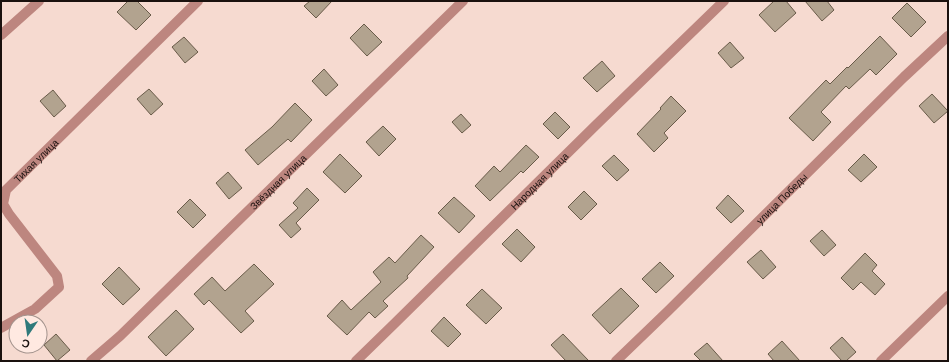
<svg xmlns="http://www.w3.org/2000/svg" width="949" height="362" font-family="Arial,sans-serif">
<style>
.building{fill:#b2a38f;stroke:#695b49}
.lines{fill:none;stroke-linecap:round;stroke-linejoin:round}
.minor{stroke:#bd867f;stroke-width:10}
.labels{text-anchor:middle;stroke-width:4;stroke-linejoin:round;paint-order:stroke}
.street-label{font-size:10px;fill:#1a110e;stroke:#ffe9e1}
</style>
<rect width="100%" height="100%" fill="#f6dad0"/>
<!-- building -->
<g class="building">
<polygon points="128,1 137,1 151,15 136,30 117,12"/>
<polygon points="310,1 332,1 316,18 304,6"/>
<polygon points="774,1 786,1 796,13 775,32 759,15"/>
<polygon points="805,1 827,1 834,10 822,21"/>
<polygon points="907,3 926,22 911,37 892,18"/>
<polygon points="364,24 382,42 367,56 350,38"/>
<polygon points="880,36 897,54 876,75 870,69 849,89 846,86 821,112 831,122 813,141 789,118 826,80 830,84 847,67 848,68"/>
<polygon points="184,37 198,52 185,63 172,47"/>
<polygon points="730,42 744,58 731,68 718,53"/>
<polygon points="602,61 615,76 597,92 583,78"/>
<polygon points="324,69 338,85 326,96 312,81"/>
<polygon points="149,89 163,104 151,115 137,99"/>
<polygon points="53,90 66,106 54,117 40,101"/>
<polygon points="932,94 948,111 934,123 919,106"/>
<polygon points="671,96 686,111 664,133 668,138 654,152 637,134 661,109 660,108"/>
<polygon points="295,103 312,120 291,142 288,139 258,165 245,150 272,127"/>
<polygon points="555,112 570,127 558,139 543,124"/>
<polygon points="461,114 471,125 462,133 452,122"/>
<polygon points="383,126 396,139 379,156 366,142"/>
<polygon points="526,145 539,157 523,173 521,171 490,201 475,186 494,166 500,172"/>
<polygon points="340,154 362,176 345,193 323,172"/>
<polygon points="864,154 877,167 861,182 848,170"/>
<polygon points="614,155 629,170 617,181 602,166"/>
<polygon points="228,172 242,188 229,199 216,183"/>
<polygon points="307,188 319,200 296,223 301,229 291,238 279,225 298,208 293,203"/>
<polygon points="584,191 597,204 581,220 568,207"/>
<polygon points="728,195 744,211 731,223 716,208"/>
<polygon points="454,197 475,216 459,233 438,213"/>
<polygon points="190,199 206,215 193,228 177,212"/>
<polygon points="517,229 535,247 521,262 502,244"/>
<polygon points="822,230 836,245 824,256 810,241"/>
<polygon points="421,235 434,247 407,276 408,278 383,301 388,306 375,318 369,312 347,335 327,316 342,300 351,310 381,282 373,272 389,257 395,263"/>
<polygon points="761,250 776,267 763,279 747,262"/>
<polygon points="865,253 877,265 872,271 885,284 875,295 861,282 853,290 841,278"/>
<polygon points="660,262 674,276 656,293 642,279"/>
<polygon points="254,264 274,284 245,311 254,321 241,333 209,300 204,305 194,294 212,277 225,291"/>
<polygon points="119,267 140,289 123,305 102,284"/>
<polygon points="621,288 639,306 610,334 592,315"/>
<polygon points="482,289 502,308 486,324 466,305"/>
<polygon points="176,310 194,329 166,356 148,337"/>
<polygon points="444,317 461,334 448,347 431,331"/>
<polygon points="56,334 70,350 57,361 44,345"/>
<polygon points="563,334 589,361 566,361 551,345"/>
<polygon points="842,337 856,352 846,361 842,361 830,348"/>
<polygon points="782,341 800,361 774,361 768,354"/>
<polygon points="707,343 723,361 701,361 694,354"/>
</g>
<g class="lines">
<!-- minor -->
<g class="minor">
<polyline points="1,35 39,1"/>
<path id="s1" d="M1,328L35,309L59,287L57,276L9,214L3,204L6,190L198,1"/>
<path id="s2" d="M91,361L120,336L463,1"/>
<path id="s3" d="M356,361L393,325L597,124L724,1"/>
<path id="s4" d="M616,361L668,311L904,77L948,36"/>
<polyline points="881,361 948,296"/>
</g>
</g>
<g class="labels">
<!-- street labels -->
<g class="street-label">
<text dy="4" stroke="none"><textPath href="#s1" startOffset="229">Тихая улица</textPath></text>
<text dy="4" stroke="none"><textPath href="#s3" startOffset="257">Народная улица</textPath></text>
<text dy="4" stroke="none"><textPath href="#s2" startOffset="259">Звёздная улица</textPath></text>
<text dy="4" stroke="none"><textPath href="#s4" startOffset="232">улица Победы</textPath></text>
</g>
</g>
<!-- border -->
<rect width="949" height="362" fill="none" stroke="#1a110e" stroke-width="4"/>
<!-- north arrow -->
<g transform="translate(28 334) rotate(193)"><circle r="19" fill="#ffe9e1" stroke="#a3938d"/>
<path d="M0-3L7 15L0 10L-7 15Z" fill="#307a7b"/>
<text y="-6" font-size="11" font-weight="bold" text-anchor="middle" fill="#1a110e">С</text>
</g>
</svg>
